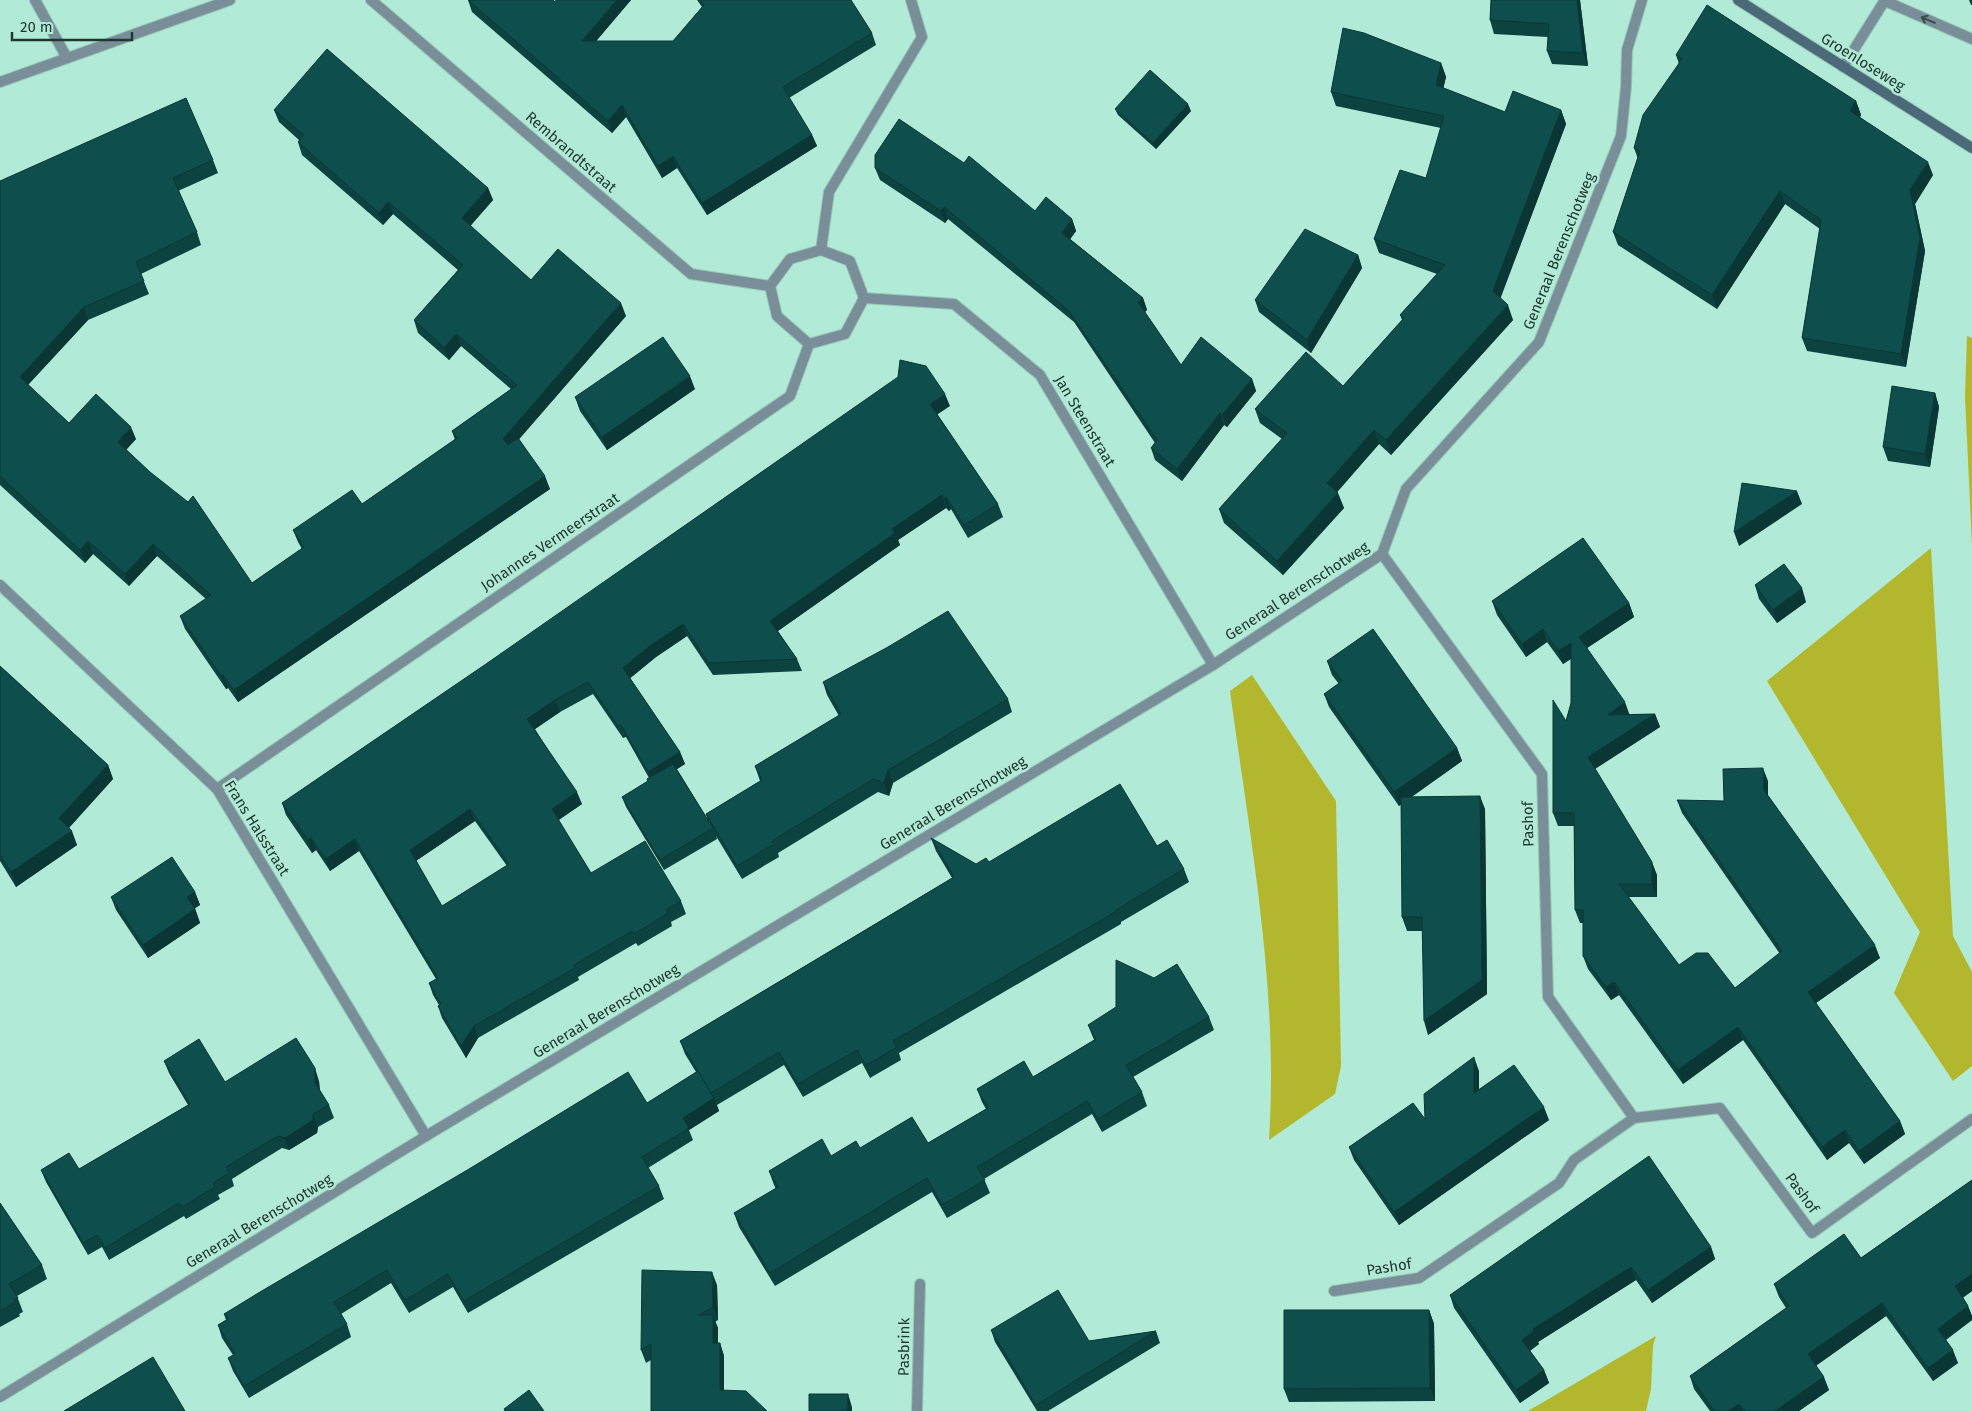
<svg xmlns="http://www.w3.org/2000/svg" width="1972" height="1411" font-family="'Fira Sans',sans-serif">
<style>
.green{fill:#b2b72e}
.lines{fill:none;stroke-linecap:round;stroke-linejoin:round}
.minor-casing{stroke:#94c6b5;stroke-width:12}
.secondary-casing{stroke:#94c6b5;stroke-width:12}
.minor{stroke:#7a8e99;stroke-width:10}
.secondary{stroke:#4b6979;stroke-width:10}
.wall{fill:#0c4341;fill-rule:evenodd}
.shaded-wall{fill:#0a3735}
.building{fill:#0e4e4c;stroke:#0a3735;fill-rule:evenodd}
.oneway{stroke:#374e4a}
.labels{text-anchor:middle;stroke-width:5;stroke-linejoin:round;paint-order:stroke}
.street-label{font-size:15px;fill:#213830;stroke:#b1ead6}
</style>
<rect width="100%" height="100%" fill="#b1ead6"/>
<!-- green -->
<g class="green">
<polygon points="1967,336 1972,338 1972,546 1965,396"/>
<polygon points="1931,548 1953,936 1972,972 1972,1066 1953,1081 1894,993 1920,932 1767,681"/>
<path d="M1252,675L1336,801L1341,1066L1335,1094L1269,1140C1279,990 1250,839 1230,691Z"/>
<polygon points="1656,1336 1653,1345 1651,1389 1646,1411 1528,1411"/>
</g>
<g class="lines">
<!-- minor casing -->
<g class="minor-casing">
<g id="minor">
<polyline points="35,0 67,58"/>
<polyline points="371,0 691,274 770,286"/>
<polyline points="1885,1 1972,39"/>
<polyline points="1843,67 1885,0"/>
<polyline points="0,82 230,0"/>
<polyline points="821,250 829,192 922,37 911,0"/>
<polyline points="809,344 777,316 770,286 790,259 821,250 850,261 864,298 954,304 1040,375 1213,665"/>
<polyline points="1382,554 1542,774 1548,997 1634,1118 1720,1108 1812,1233 1972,1119"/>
<polyline points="0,585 217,789 426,1136"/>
<polyline points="217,789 790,396 809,344 845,334 864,298"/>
<polyline points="1334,1291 1419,1278 1559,1183 1574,1160 1634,1118"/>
<polyline points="0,1397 426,1136 1213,665 1382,554 1406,489 1539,342 1621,136 1626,87 1627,50 1642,0"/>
<polyline points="917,1411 920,1284"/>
</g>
</g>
<!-- secondary casing -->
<g class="secondary-casing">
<polyline id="secondary" points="1738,0 1972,148"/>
</g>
<!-- minor -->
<use href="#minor" class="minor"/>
<!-- secondary -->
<use href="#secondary" class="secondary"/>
</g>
<!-- wall -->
<g class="wall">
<polygon points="468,0 555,2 631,0 596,41 673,41 702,7 697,0 851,0 872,33 876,45 789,98 812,135 817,146 707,215 677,168 662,178 626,117 612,133 472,12"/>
<polygon points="1491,0 1580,0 1588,66 1552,64 1547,51 1548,37 1494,34 1490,20"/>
<polygon points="1969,0 1972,0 1972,5 1971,5"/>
<polygon points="1676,55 1856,101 1861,115 1860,117 1933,175 1915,204 1925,251 1906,367 1807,351 1802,338 1820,229 1785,204 1717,309 1618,245 1613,232 1638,159 1634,148 1679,64"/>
<polygon points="1441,63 1446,77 1443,88 1505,112 1561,110 1566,124 1500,298 1513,320 1391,455 1379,444 1337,492 1344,508 1283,575 1224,523 1219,509 1282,439 1260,423 1255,409 1343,386 1402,320 1400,315 1437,274 1379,253 1374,239 1426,178 1441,128 1336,106 1331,92"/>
<polygon points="1115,109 1191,111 1156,149 1118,115"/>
<polygon points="274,110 488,188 493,200 470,226 531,280 626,316 519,439 550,489 238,702 228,688 226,689 185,629 180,616 206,599 157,556 129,586 93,554 85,563 0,485 0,181 213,160 218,173 178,191 197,232 201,245 141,274 149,294 88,320 28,385 69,423 136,439 126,450 252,583 302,549 298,542 293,530 362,504 455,440 452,431 511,389 461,346 449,360 418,333 414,320 458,270 393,214 383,225 302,155 298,142 299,140 279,122"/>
<polygon points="875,168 1035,211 1072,219 1076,231 1070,239 1143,298 1147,310 1145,312 1181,365 1252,379 1256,391 1227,427 1224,425 1182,481 1155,460 1151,448 1155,443 1074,322 948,219 945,223 880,180"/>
<polygon points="1358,255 1362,268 1311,353 1259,312 1255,300"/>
<polygon points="695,389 607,450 580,411 575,397"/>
<polygon points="1935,393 1939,407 1930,467 1888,461 1883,447"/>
<path d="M950,406L937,414L998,504L1003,517L968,538L951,509L949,511L946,508L898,540L900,545L778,631L797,659L802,671L713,675L687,636L656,657L630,678L680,752L685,764L677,769L708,820L706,814L760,781L755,766L839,716L827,695L823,682L1008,699L1012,712L893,783L889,796L878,792L778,853L779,857L742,879L716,836L717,839L664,870L626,807L622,797L648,781L649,778L626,737L623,738L593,694L560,712L535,729L582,804L558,820L591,873L681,901L686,914L671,922L672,926L638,946L636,943L578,977L579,980L478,1038L466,1058L442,1018L438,1006L439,1005L433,995L429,983L436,979L359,851L330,871L316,850L312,853L286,815L282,803ZM475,821L507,866L442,906L416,861Z"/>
<polygon points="1755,585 1806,602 1777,623 1759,599"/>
<polygon points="1492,601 1629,603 1634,617 1587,648 1629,714 1655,714 1660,727 1595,769 1657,875 1657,897 1628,897 1679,965 1735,988 1780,954 1682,813 1677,800 1724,801 1768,781 1768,796 1880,958 1816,1003 1900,1121 1905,1134 1864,1164 1849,1143 1827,1160 1743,1040 1683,1084 1619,995 1611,1000 1588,969 1583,956 1583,923 1580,923 1575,910 1574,826 1558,826 1553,813 1566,721 1571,703 1571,659 1563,664 1547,642 1526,657 1497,615"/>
<polygon points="1327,661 1457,748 1462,761 1411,797 1485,809 1487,994 1428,1035 1423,931 1407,931 1402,917 1401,804 1399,806 1329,707 1324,694 1339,684 1332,675"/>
<polygon points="0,666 108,765 113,779 69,828 77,845 16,887 0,861"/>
<polygon points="931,838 976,864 1157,846 1184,869 1189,882 1121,922 1121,924 899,1053 901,1060 870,1078 862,1063 803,1097 784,1065 717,1105 719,1111 689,1130 693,1140 648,1168 659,1186 664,1199 468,1313 453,1287 409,1313 391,1283 341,1314 347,1324 351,1337 249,1398 233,1371 228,1358 233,1355 222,1338 218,1325 226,1320 224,1314 647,1103 696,1072 685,1054 680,1041 952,878 936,851"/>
<polygon points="195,892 200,905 195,908 200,923 148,958 116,910 111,897"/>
<polygon points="1209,1017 1214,1030 1133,1077 1142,1092 1147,1106 1102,1132 1092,1114 984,1179 990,1193 947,1218 932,1192 775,1286 739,1227 734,1213 776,1189 774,1185 769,1171 831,1156 860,1148 928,1143 986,1109 982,1102 977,1089 1033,1077 1094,1040 1088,1025"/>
<polygon points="164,1061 225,1082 319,1081 320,1090 329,1105 334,1118 318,1127 317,1133 289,1150 282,1148 232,1179 234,1186 218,1195 220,1199 186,1219 184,1216 109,1260 102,1247 88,1255 46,1182 41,1170 79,1169 188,1105 169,1073"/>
<polygon points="1479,1071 1479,1090 1549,1120 1399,1225 1354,1160 1349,1147 1425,1119"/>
<polygon points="1972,1180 1972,1291 1963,1297 1968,1306 1972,1316 1972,1320 1946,1340 1958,1363 1933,1381 1886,1316 1816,1365 1829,1390 1799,1411 1710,1411 1694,1389 1690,1376 1786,1308 1779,1297 1774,1284 1861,1258"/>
<polygon points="0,1203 42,1265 47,1279 17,1296 23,1312 19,1314 20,1316 0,1327"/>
<polygon points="1711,1247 1715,1259 1652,1303 1636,1280 1538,1342 1539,1344 1530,1351 1544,1370 1549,1383 1520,1403 1454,1308 1450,1295"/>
<polygon points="717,1285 718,1320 715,1322 718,1328 718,1343 720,1343 724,1356 724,1390 651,1360 646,1363 641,1350"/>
<polygon points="1429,1310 1434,1324 1435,1401 1289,1402 1284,1389"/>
<polygon points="991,1330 1089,1341 1156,1331 1160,1343 1048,1411 1037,1411 995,1342"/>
</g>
<!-- shaded-wall -->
<g class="shaded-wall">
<polygon points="617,0 631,0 586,53 582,41"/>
<polygon points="1577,0 1580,0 1588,66 1583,53"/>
<polygon points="1441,63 1446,77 1441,99 1436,85"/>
<polygon points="1856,101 1861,115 1855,124 1850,111"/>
<polygon points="1188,104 1191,111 1156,149 1153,143"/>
<polygon points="622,105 626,117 612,133 608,121"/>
<polygon points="1561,110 1566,124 1498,305 1493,291"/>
<polygon points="812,135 817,146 707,215 702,203"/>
<polygon points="673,156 677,168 662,178 658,166"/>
<polygon points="1928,162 1933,175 1915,204 1925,251 1906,367 1901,354 1910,190"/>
<polygon points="488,188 493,200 466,231 462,218"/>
<polygon points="1780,191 1785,204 1717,309 1712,295"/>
<polygon points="388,202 393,214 383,225 379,213"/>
<polygon points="944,207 948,219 945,223 941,211"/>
<polygon points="1072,219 1076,231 1066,245 1062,233"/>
<polygon points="1358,255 1362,268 1311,353 1307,340"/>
<polygon points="1143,298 1147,310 1142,314 1138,302"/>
<polygon points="621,303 626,316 508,452 503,439"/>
<polygon points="1508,305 1513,320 1391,455 1386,440"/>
<polygon points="84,307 88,320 24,389 20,377"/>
<polygon points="456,334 461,346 449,360 444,348"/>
<polygon points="690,376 695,389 607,450 602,437"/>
<polygon points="1252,379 1256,391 1227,427 1222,415"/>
<polygon points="1935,393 1939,407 1930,467 1925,454"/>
<polygon points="945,394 950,406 935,416 930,404"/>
<polygon points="1220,413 1224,425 1182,481 1177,469"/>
<polygon points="131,427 136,439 122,454 118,442"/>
<polygon points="1374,430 1379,444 1332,498 1327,483"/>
<polygon points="545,476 550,489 238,702 234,690"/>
<polygon points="1797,491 1802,504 1739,546 1734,532"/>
<polygon points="1338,493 1344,508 1283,575 1277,561"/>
<polygon points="942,495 946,508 898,540 900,545 775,633 770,621 892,529"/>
<polygon points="946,497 951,509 949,511 944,499"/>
<polygon points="88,541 93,554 85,563 80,550"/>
<polygon points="153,544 157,556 129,586 125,574"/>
<polygon points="1802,588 1806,602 1777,623 1773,610"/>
<polygon points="1629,603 1634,617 1584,650 1579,637"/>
<polygon points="683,624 687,636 656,657 628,680 623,668 651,645"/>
<polygon points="1543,629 1547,642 1526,657 1522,644"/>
<polygon points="1571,643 1575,656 1563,664 1558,651"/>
<polygon points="223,675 228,688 226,689 221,676"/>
<polygon points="555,700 560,712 532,731 527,719"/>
<polygon points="1625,702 1630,716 1608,715"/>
<polygon points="1655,714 1660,727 1593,770 1588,757"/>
<polygon points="1457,748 1462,761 1399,806 1394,792"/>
<polygon points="680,752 685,764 653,784 648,772"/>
<polygon points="108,765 113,779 64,833 59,818"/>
<polygon points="1763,768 1768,781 1768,803 1764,790"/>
<polygon points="888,770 893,783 889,796 884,783"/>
<polygon points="577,792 582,804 556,822 552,809"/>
<polygon points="1480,796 1485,809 1487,994 1428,1035 1424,1021"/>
<polygon points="470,809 475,821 414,862 410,850"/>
<polygon points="72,831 77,845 16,887 11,872"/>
<polygon points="311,838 316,850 312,853 308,840"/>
<polygon points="355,839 359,851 330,871 326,859"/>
<polygon points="1652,862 1657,875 1657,897 1652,884"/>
<polygon points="195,892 200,905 192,910 187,897"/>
<polygon points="195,909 200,923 148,958 143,945"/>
<polygon points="1875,945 1880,958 1813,1005 1808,992"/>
<polygon points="1614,982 1619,995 1611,1000 1606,987"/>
<polygon points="474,1026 478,1038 466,1058 461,1046"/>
<polygon points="1738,1027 1743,1040 1683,1084 1678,1070"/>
<polygon points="1474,1057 1479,1071 1479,1107 1474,1093"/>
<polygon points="315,1068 319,1081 320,1096 315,1083"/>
<polygon points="714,1098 719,1111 689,1130 683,1118"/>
<polygon points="1544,1107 1549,1120 1399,1225 1394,1212"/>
<polygon points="313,1114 318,1127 317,1133 289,1150 285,1138"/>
<polygon points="1900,1121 1905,1134 1864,1164 1859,1151"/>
<polygon points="1845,1130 1849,1143 1827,1160 1822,1147"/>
<polygon points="1711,1247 1715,1259 1652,1303 1648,1290"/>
<polygon points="1631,1267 1636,1280 1538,1342 1539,1344 1526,1353 1522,1340 1533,1329"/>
<polygon points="712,1272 717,1285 718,1320 713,1307"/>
<polygon points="1972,1274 1972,1291 1960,1300 1955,1286"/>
<polygon points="1882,1303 1886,1316 1813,1368 1808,1354"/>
<polygon points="1968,1306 1972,1316 1972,1320 1942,1342 1938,1329"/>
<polygon points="1429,1310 1434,1324 1435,1401 1430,1388"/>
<polygon points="713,1315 718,1328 718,1356 713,1343"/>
<polygon points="720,1343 724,1356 724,1403 720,1390"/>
<polygon points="1953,1350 1958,1363 1933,1381 1928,1368"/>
<polygon points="1544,1370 1549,1383 1520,1403 1516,1390"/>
<polygon points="1824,1377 1829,1390 1799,1411 1775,1411"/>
<polygon points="848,1394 852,1407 852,1411 847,1411"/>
<polygon points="1739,1404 1742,1411 1728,1411"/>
</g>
<!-- building -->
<g class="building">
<polygon points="468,0 553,0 555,2 556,0 617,0 582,41 673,41 704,5 700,0 851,0 872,33 783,87 812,135 702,203 673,156 658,166 622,105 608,121"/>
<polygon points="1491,0 1577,0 1583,53 1547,51 1549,24 1490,20"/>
<polygon points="1707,5 1856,101 1850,111 1928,162 1910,190 1920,237 1901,354 1802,338 1821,220 1780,191 1712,295 1613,232 1640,151 1634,148 1643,115 1682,59 1676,55"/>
<polygon points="1343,28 1364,33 1441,63 1436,85 1505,112 1513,91 1561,110 1493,291 1508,305 1386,440 1374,430 1327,483 1338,493 1277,561 1219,509 1287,433 1255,409 1306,352 1343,386 1404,318 1400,315 1445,265 1374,239 1400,170 1426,178 1444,116 1331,92"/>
<polygon points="327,49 488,188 462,218 531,280 558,249 621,303 503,439 508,445 518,438 545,476 234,690 223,675 221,676 180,616 211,595 153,544 125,574 88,541 80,550 0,476 0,181 186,98 213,160 173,178 197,232 136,262 144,281 84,307 20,377 69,423 96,394 131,427 118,442 150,472 188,502 193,496 252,583 304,547 293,530 352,490 362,504 457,438 452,431 517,385 456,334 444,348 414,320 463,265 388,202 379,213 298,142 304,135 274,110"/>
<polygon points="1150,70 1188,104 1153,143 1115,109"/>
<polygon points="899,119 964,163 969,156 1035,211 1046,197 1072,219 1062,233 1143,298 1138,302 1181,365 1201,337 1252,379 1222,415 1220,413 1177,469 1151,448 1157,440 1069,311 944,207 941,211 875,168 875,155"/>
<polygon points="1305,229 1358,255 1307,340 1255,300"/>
<polygon points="663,337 690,376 602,437 575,397"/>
<path d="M900,360L926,366L945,394L930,404L998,504L964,525L946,497L944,499L942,495L892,529L895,533L770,621L797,659L709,663L683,624L651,645L623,668L680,752L648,772L621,725L618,726L588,682L555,700L527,719L577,792L552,809L591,873L645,841L681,901L666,910L668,913L634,934L632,931L574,965L575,968L474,1026L461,1046L438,1006L441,1004L429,983L438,978L355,839L326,859L311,838L308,840L282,803L486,664L898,377ZM470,809L509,864L442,906L410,850Z"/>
<polygon points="1892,386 1935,393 1925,454 1883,447"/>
<polygon points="1742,483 1797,491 1734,532"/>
<polygon points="1583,538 1629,603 1579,637 1625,702 1608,715 1655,714 1588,757 1652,862 1652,884 1619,884 1679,965 1696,953 1708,953 1735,988 1782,951 1677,800 1724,801 1723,769 1763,768 1764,790 1875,945 1808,992 1900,1121 1859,1151 1845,1130 1822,1147 1738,1027 1678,1070 1614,982 1606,987 1583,956 1583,910 1575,910 1574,813 1553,813 1553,700 1566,721 1571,703 1571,643 1558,651 1543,629 1522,644 1492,601"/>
<polygon points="1784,564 1802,588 1773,610 1755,585"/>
<polygon points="948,611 1008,699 888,770 884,783 873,779 772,841 774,844 737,866 706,814 762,780 755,766 841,714 823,682 888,647"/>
<polygon points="1373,629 1457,748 1394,792 1324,694 1342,681 1327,661"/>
<polygon points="0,666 108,765 59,818 72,831 11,872 0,855"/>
<polygon points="673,764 713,828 660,860 622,797 648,781 647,779"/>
<polygon points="1120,784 1157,846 1167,840 1184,869 1116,910 1117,911 893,1041 897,1047 866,1065 857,1050 798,1084 779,1052 711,1093 680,1041 954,877 931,838 976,864 986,858 989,862"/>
<polygon points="1480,796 1482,980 1424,1021 1422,917 1402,917 1401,797"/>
<polygon points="172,857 195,892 187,897 195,909 143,945 111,897"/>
<polygon points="1116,960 1154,978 1177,964 1209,1017 1126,1065 1142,1092 1098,1119 1087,1101 977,1167 985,1180 942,1205 927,1178 770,1273 734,1213 778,1187 769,1171 822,1139 831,1156 856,1141 860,1148 912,1117 928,1143 988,1108 977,1089 1024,1061 1033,1077 1096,1039 1088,1025 1116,1007"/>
<polygon points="296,1038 315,1068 315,1083 329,1105 313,1114 313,1120 285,1138 278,1136 226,1167 229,1173 213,1183 215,1187 182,1207 179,1203 105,1248 97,1235 83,1243 41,1170 69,1153 79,1169 190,1104 164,1061 199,1039 225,1082"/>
<polygon points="1474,1057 1474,1093 1514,1065 1544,1107 1394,1212 1349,1147 1413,1103 1425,1119 1424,1094"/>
<polygon points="698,1071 714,1098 683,1118 689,1128 642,1157 659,1186 464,1301 448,1274 405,1300 387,1270 334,1302 347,1324 244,1386 228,1358 235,1354 218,1325 228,1319 224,1314 260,1292 469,1169 628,1072 647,1103"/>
<polygon points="1649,1156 1711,1247 1648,1290 1631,1267 1533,1329 1534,1331 1522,1340 1544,1370 1516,1390 1450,1295"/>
<polygon points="1972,1180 1972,1274 1955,1286 1968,1306 1938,1329 1953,1350 1928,1368 1882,1303 1808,1354 1824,1377 1775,1411 1744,1411 1739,1404 1728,1411 1714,1411 1690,1376 1789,1306 1774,1284 1844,1234 1861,1258"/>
<polygon points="0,1203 42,1265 9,1284 18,1298 14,1300 15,1302 0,1311"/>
<polygon points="642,1270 712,1272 713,1307 699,1315 713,1315 713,1343 720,1343 720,1390 746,1391 767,1411 651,1411 651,1344 641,1350"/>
<polygon points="1058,1290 1089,1341 1156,1331 1036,1405 991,1330"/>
<polygon points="1284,1310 1429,1310 1430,1388 1284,1389"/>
<polygon points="153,1357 185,1411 64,1411"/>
<polygon points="529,1390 544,1411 505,1411 504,1409"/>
<polygon points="809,1394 848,1394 847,1411 809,1411"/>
</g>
<!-- one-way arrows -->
<defs><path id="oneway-shaft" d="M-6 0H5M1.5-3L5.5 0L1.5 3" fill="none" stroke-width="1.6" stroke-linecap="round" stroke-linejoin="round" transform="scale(1.25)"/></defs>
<use class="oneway" href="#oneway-shaft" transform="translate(1928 20) rotate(-157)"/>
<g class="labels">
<!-- street labels -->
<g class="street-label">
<text transform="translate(1863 62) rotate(32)" y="5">Groenloseweg</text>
<text transform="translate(571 152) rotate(41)" y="5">Rembrandtstraat</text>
<text transform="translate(1559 251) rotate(-68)" y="5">Generaal Berenschotweg</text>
<text transform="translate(1085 421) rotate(59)" y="5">Jan Steenstraat</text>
<text transform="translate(550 542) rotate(-34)" y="5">Johannes Vermeerstraat</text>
<text transform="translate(1297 591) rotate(-33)" y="5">Generaal Berenschotweg</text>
<text transform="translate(953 803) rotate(-31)" y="5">Generaal Berenschotweg</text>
<text transform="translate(1528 824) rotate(-91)" y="5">Pashof</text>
<text transform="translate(257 828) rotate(58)" y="5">Frans Halsstraat</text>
<text transform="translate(606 1011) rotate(-31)" y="5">Generaal Berenschotweg</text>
<text transform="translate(1802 1193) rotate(54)" y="5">Pashof</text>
<text transform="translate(259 1221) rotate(-31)" y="5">Generaal Berenschotweg</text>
<text transform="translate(1389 1267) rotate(-9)" y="5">Pashof</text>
<text transform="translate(904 1347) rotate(-89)" y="5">Pasbrink</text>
</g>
</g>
<!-- scale -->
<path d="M12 32v8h120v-8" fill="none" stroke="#213830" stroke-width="2.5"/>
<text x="20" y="32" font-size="15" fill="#213830" stroke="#b1ead6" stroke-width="4" paint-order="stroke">20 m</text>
</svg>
